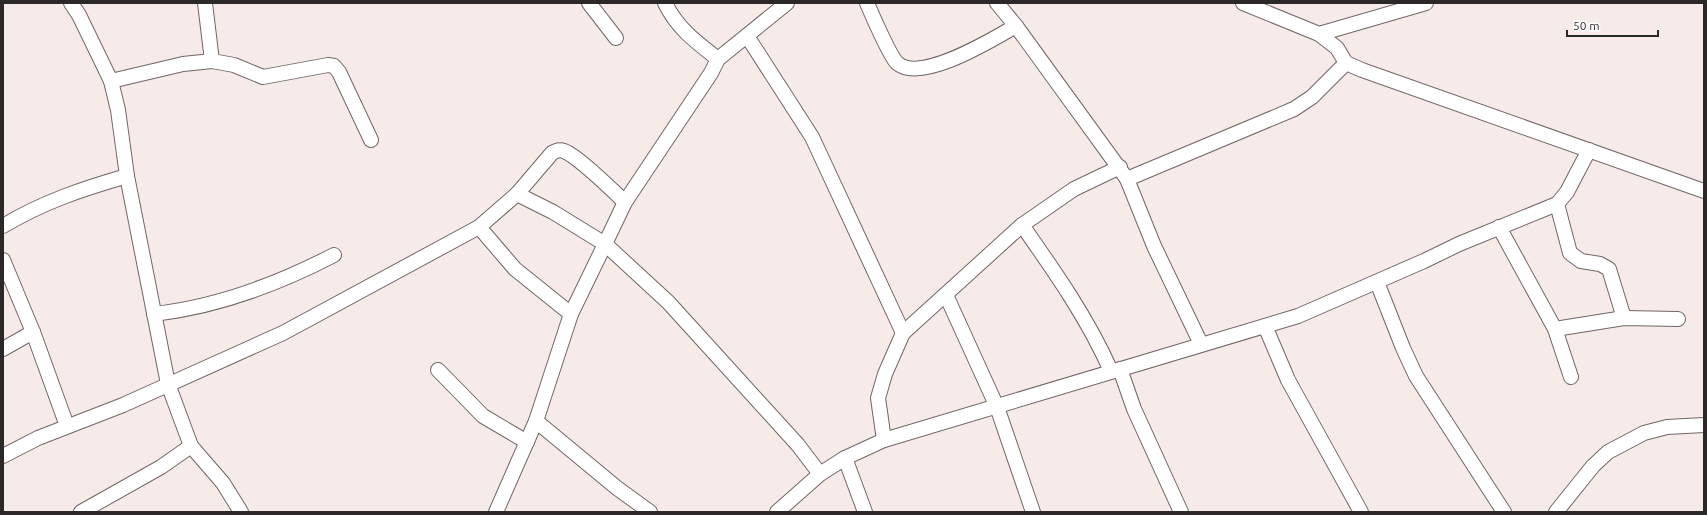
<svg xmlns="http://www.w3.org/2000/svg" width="1707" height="515" font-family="Ubuntu,sans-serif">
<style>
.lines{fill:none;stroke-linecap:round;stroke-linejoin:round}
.minor-casing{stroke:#716665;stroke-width:16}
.minor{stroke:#fff;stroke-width:14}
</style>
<rect width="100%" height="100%" fill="#f7ebe9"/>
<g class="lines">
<!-- minor casing -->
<g class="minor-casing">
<g id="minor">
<polyline points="71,3 79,15 111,81 118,110 127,176 168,384 191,446 223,483 241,512"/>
<polyline points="205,3 212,61"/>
<polyline points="589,3 616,38"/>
<path d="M665,3C677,28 696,42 718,59"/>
<path d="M867,3C872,15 890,56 897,63C921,84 993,39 1016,26"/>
<polyline points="997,3 1016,26 1127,179 1154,246 1201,344"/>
<polyline points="1243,3 1319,34 1337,48 1346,63 1362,70 1704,191"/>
<polyline points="1319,34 1426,3"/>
<polyline points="747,36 812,137 903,333"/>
<polyline points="111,81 183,64 212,61 234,65 263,77 328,65 334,66 339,72 371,140"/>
<polyline points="1127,179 1294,109 1312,97 1346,63"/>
<polyline points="517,194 553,212 605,244 668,302 798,445 820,474"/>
<polyline points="1557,204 1570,253 1581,261 1600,264 1609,269 1624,318"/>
<path d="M1022,225C1055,272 1088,319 1111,371"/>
<path d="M3,226C43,202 82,189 127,176"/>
<polyline points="479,227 515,269 571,314"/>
<polyline points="1499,227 1555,329 1571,377"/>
<polyline points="3,260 33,332 67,426"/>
<polyline points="1377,282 1403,348 1416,376 1504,512"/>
<polyline points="946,295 997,407 1033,512"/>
<path d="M154,314C216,307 278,284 334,255"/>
<polyline points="1265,326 1288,380 1361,512"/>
<polyline points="1555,329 1624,318 1678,319"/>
<polyline points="3,349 33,332"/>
<polyline points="1120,369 1134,409 1181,512"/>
<polyline points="438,370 483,416 527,442"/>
<polyline points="536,421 617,488 650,512"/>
<polyline points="884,440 878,398 885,374 903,333 1022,225 1074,189 1120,167"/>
<path d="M3,456L38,438L123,405L283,333L479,227L517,194L552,153C556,151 559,149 564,151C579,157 612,190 625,202"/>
<polyline points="845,458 865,512"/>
<polyline points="81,512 161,467 191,446"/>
<polyline points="496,512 536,421 571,314 605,244 625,202 711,73 718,59 787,3"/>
<polyline points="777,512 820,474 845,458 884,440 1298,316 1424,261 1459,244 1557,204 1567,192 1589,150"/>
<polyline points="1556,512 1593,466 1608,452 1644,433 1667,427 1704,425"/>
</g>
</g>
<!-- minor -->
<use href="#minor" class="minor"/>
</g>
<!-- border -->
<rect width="1707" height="515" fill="none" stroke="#2d2828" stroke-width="8"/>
<!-- scale -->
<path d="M1567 30v6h91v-6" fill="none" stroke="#2d2828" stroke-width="2"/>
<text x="1573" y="30" font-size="12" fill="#2d2828" stroke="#ffffff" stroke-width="3" paint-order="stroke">50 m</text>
</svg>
